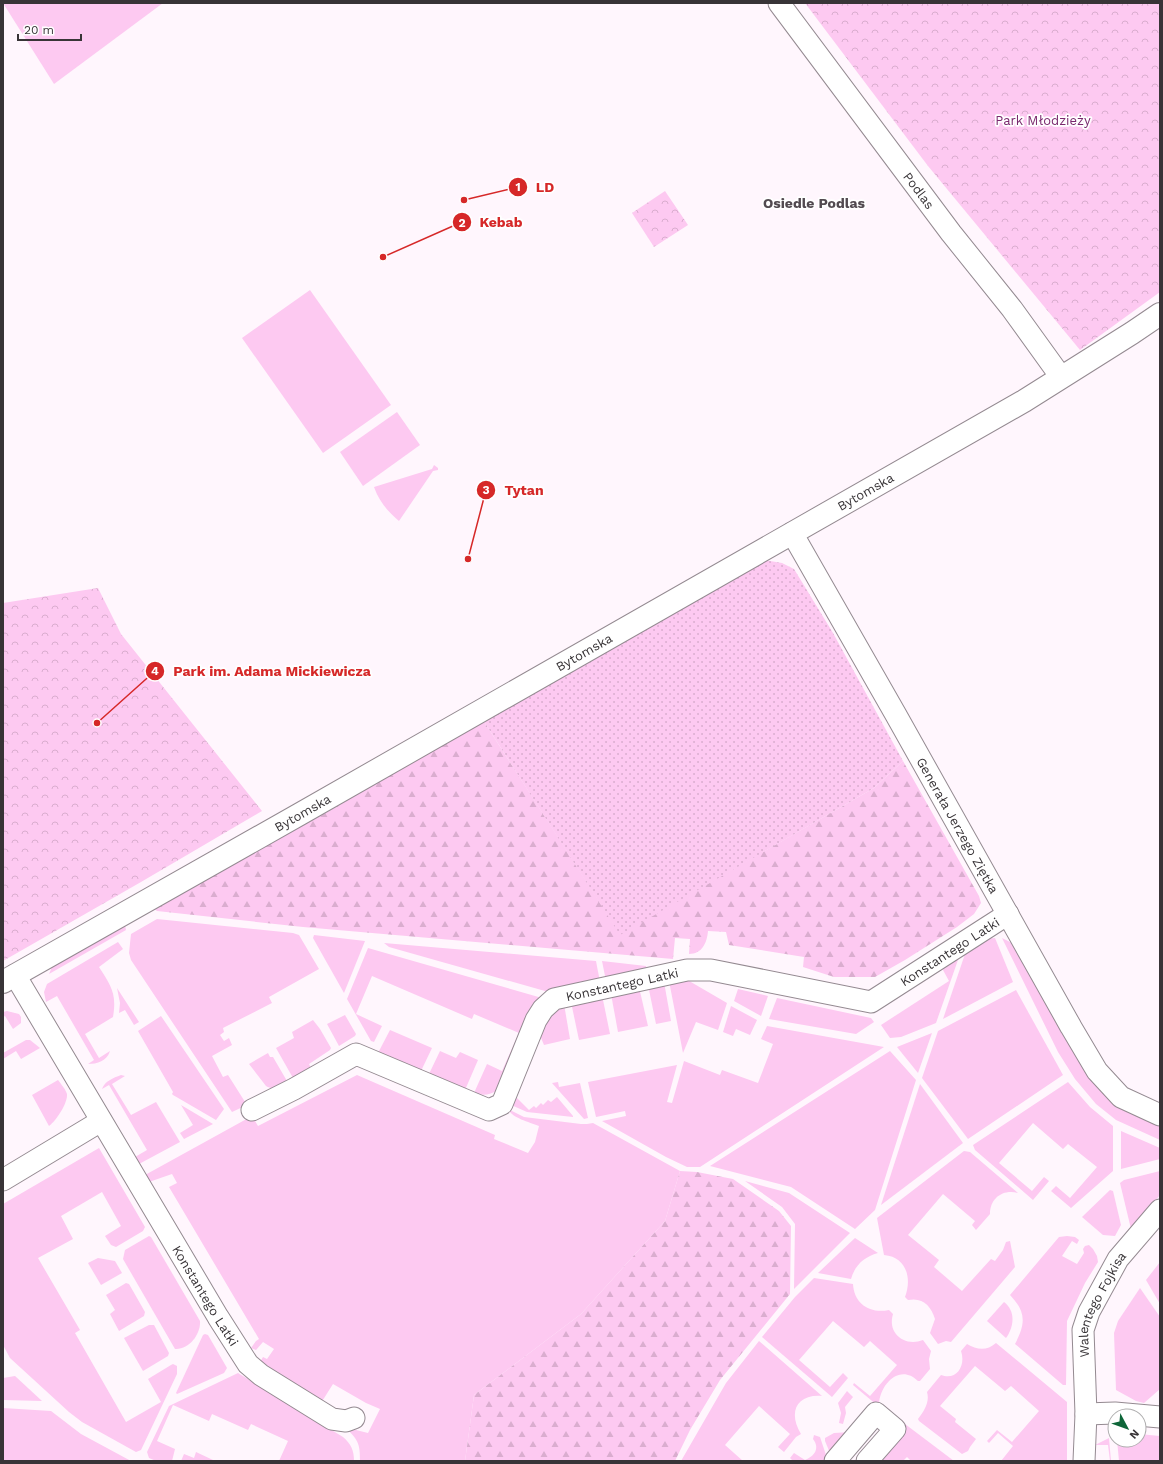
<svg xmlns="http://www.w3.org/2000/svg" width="1163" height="1464" font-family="'Work Sans',sans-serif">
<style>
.grass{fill:#fdc9f1}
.forest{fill:url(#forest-firs)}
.park{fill:url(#park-crowns)}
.garden{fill:url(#garden-dots)}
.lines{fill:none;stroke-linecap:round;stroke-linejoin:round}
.minor-casing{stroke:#948a91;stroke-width:23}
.tertiary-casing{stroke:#948a91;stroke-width:24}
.minor{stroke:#fff;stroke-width:21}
.tertiary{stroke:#fff;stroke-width:22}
.labels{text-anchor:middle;stroke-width:3.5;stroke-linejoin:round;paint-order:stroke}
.park-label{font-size:13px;fill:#7a286e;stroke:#fff}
.street-label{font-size:13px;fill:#383437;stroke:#fff}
.neighbourhood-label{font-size:14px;font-weight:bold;fill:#524a50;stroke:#fff}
.leader{fill:none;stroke:#d62828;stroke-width:1.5}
.callout-dot{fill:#d62828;stroke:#fff;stroke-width:1.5}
.mark-label{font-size:12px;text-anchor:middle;font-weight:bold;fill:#fff}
.callout-label{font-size:14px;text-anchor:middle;font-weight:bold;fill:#d62828;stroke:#fff;stroke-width:3.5;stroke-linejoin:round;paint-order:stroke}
</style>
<defs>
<pattern id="forest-firs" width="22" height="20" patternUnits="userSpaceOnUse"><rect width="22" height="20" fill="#fdc9f1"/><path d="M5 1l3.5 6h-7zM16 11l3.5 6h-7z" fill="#daadcf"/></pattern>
<pattern id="park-crowns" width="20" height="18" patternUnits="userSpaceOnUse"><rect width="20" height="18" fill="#fdc9f1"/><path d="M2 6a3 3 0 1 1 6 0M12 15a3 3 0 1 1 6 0" fill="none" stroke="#daadcf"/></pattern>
<pattern id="garden-dots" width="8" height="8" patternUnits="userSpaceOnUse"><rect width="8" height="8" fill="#fdc9f1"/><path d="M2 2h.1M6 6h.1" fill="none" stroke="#daadcf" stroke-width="1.8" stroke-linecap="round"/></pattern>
</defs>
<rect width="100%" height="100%" fill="#fff6fd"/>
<!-- grass -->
<g class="grass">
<polygon points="3,3 163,3 54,84"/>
<polygon points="310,290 391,405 323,453 242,338"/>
<polygon points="397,412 420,445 363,486 340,452"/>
<path d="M434,465L438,468V470L433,471L399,521C387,511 379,501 374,487L432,469Z"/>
<polygon points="157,919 293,933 299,935 319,969 269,997 272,1003 223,1028 224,1032 220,1035 224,1041 229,1038 232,1045 212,1056 223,1077 228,1075 247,1105 232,1112 131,960 129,953 131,934"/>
<polygon points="125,925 126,930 49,974 52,967 66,958"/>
<polygon points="314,935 365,941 344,993 313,938"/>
<polygon points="995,938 1013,982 943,1019 966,951 985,939"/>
<polygon points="1002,938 1010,942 1016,946 1114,1101 1129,1113 1160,1125 1160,1140 1116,1120 1096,1104 1075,1079 1058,1052"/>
<path d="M118,942L123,949L99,967C111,986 117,993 113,1017L85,1034L99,1058L110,1051C107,1061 97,1064 88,1064L94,1060L57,996L46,1002L44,992L47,984Z"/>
<polygon points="384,943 596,961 600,982 552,993 389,947"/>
<path d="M368,948L542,998L498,1090C490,1095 483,1096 474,1093L487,1064L502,1071L519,1033L474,1014L472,1019L372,976L356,1014L382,1026L374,1042L371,1041L347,999Z"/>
<polygon points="959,957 936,1023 901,1037 890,1038 881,1025 949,981 943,970 945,965"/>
<polygon points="602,961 646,966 647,972 606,981"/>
<polygon points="684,978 727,1003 718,1030 696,1022 683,1053 669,981"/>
<polygon points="664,982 671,1021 656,1024 648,985"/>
<polygon points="639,987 648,1026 618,1032 611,994"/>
<polygon points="117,988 139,1022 134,1025 125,1010 119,1013 120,1003"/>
<polygon points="738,989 768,996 761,1016 734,1001"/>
<polygon points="1016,990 1063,1075 968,1139 922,1078 938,1031"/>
<polygon points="602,995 610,1034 579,1040 571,1002"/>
<polygon points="777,998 871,1018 874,1022 856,1034 769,1019"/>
<polygon points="564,1004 570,1039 544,1045 539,1033 546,1017"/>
<polygon points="731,1006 757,1020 750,1035 736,1029 733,1036 723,1032"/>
<polygon points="7,1011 19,1014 21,1017 21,1023 13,1029 5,1016 3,1017 3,1012"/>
<polygon points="345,1015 356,1034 355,1036 339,1046 327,1024"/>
<polygon points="161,1016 224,1109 216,1120 173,1095 172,1094 173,1092 138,1031"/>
<polygon points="313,1020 320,1029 331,1048 330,1050 309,1064 311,1068 293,1078 276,1048 294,1038 292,1032"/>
<polygon points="767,1026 884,1047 700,1167 687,1167 666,1157 602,1121 626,1116 625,1111 596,1117 588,1082 677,1065 667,1102 672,1103 684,1061 720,1075 722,1070 758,1083 773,1044 761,1039"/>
<polygon points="390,1030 432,1048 421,1071 378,1053"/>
<polygon points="932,1033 918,1073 897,1047"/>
<polygon points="26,1040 30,1040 40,1048 21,1059 16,1051 3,1059 3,1053"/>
<polygon points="440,1051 456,1058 460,1052 478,1060 465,1090 429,1074"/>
<polygon points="890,1051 916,1080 875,1210 855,1229 791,1187 710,1166"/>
<path d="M268,1053L270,1057H273L287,1081C280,1086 274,1091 266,1086L249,1064Z"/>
<path d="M121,1075L125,1076L112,1084L131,1115L156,1102L180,1142L139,1164L135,1157L147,1150L109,1085L102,1089C105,1081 113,1078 121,1075Z"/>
<path d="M357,1075L495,1135L494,1139L528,1153L535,1142L539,1126C529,1122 512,1118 508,1109L524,1117L581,1124H587L593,1123L680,1171L665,1221L581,1314L474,1395L465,1461H360C360,1445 359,1441 347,1429L348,1428L368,1433L380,1409L366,1403L333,1384L321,1403L260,1362L263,1357L267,1359L274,1349L263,1342L256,1350L251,1348L256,1341L259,1339L169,1187L177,1183L172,1174L149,1182L145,1175L252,1116L258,1126Z"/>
<path d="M58,1080C61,1084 66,1090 67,1094C68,1103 56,1121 49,1126L32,1095Z"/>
<polygon points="558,1082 559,1087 580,1083 588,1118 584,1119 552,1083"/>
<polygon points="1068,1082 1090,1107 1113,1126 1113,1171 1071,1208 1051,1191 1056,1186 1070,1198 1097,1167 1068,1144 1063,1149 1033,1123 999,1163 1032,1191 1044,1177 1049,1181 1033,1200 975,1150 973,1145"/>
<polygon points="920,1084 963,1143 881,1205"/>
<polygon points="516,1097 529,1110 534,1106 536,1108 541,1103 543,1105 548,1100 551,1102 557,1097 573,1116 573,1117 527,1112 509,1104"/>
<polygon points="181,1105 213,1124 184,1139 180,1133 193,1125"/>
<polygon points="1121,1131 1160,1148 1160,1159 1121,1169"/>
<polygon points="99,1148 145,1227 143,1231 116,1247 111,1245 105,1236 121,1226 102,1192 61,1216 73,1239 38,1258 80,1330 75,1333 126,1422 161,1402 148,1379 171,1365 173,1364 177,1366 177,1374 141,1450 136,1452 82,1422 69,1412 10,1358 3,1345 3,1204"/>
<path d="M964,1151L970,1152L1018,1193C1003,1189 990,1198 990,1214L976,1230L972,1225L975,1221L943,1194L908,1235L939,1260L934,1267L962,1291L991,1259L995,1261L1003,1250L1006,1242L1010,1241L1015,1267L951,1342L946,1341L938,1344L930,1333L935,1319C931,1306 923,1297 908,1300L905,1297C912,1279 907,1257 884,1255L877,1218Z"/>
<polygon points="1160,1171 1160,1195 1131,1229 1120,1183 1124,1180"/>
<polygon points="745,1181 789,1193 850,1233 794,1289 795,1224 782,1207"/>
<polygon points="1110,1190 1113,1191 1121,1225 1115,1236 1103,1235 1082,1217"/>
<path d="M149,1236L151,1237L200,1321C201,1334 189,1350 175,1349L123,1259L125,1250Z"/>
<path d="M1067,1236L1075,1237L1079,1240L1077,1244L1072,1241L1062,1256L1077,1264L1084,1253L1083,1249L1085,1246L1089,1245L1093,1249L1097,1256L1098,1262L1085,1283L1067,1321L1066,1385H1063L1015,1344C1026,1323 1026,1312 1010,1295L1059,1237Z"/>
<path d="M855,1238L878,1253C864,1257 855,1265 851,1279L818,1273Z"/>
<polygon points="98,1258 115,1261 122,1273 101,1285 88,1263"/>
<polygon points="1160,1262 1160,1304 1146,1280"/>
<path d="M814,1278L853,1284C854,1304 870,1314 889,1310L893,1314C887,1334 905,1347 923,1340L931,1351L929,1359L930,1369L920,1381H918C900,1363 880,1384 879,1404L878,1406L853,1385L854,1383L870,1396L897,1365L870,1341L864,1347L833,1321L799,1360L830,1387L843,1373L848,1378L832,1397L762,1337L795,1297Z"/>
<polygon points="126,1283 129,1284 145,1312 144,1316 119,1331 110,1314 115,1310 106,1295"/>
<polygon points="1140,1288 1160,1317 1160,1389 1144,1403 1136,1401 1116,1390 1114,1333 1118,1321"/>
<path d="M1004,1302C1016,1311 1014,1327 1006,1338L987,1321Z"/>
<polygon points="149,1325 154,1325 169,1353 168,1356 143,1371 124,1338"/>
<polygon points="205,1334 208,1335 227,1368 224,1373 177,1394 176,1393 203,1335"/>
<path d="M759,1341L822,1396C796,1394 788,1413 801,1434L796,1437L784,1452L778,1447L790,1434L759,1406L725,1445L743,1461H681L726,1383Z"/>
<path d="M996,1343L1067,1402V1461H1001L1013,1446L998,1433L989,1443L987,1441L997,1430L1012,1442L1039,1411L1011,1386L1005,1391L975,1366L940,1406L956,1419L955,1422L976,1439L970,1447L968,1451L962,1454L919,1421L918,1419C924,1411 930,1402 927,1392L941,1375C957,1381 966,1365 961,1351L967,1344C977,1350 987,1351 996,1343Z"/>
<path d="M238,1373L343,1437C351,1444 354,1450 354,1461H279L288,1441L251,1424L248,1430L212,1414L209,1421L173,1405L157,1441L175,1449L172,1461H156L149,1458L147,1452L169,1406Z"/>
<polygon points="15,1376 42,1401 3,1400 3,1378"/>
<polygon points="847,1391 853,1397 845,1407 846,1413 843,1424 839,1423 841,1413 838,1403"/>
<polygon points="3,1408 51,1411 81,1434 131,1461 3,1461"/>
<polygon points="905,1424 954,1461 911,1461 907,1457 903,1461 875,1461"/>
<polygon points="851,1432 832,1458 825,1441 825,1438 834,1433"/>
<polygon points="1139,1434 1160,1436 1160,1461 1119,1461 1117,1440 1139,1440"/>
<path d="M814,1435L820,1437L828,1461H793L790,1458L794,1453L805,1460C815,1456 820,1448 813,1439Z"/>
<polygon points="1109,1438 1111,1461 1110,1461 1108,1445 1095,1445"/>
<polygon points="196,1452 213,1460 213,1461 181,1461 184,1454 194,1458"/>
</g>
<!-- forest -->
<g class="forest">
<path d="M483,720L620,934L874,788L903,761L979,896L981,903L974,914L957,927L905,960L875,977H834L803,967L804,957L729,945L726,932L708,931C707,943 702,954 689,954L690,939L675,938L673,959L303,927L157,911L153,908L329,811Z"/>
<polygon points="680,1171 697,1172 733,1179 779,1211 791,1226 790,1294 720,1380 690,1430 675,1461 465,1461 474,1395 581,1314 665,1221"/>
</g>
<!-- park -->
<g class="park">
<polygon points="805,3 1160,3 1160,292 1080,350 928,166"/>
<polygon points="665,191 688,225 654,247 632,213"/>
<polygon points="98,588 121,634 262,811 141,882 3,961 3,603"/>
</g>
<!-- garden -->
<polygon class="garden" points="764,560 782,563 794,569 833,633 903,761 874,788 620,935 483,720"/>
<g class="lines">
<!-- minor casing -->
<g class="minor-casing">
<g id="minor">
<path id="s1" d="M779,3L951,233L1012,309L1061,377"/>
<path id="s2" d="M792,533L896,715L1071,1027L1097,1071L1121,1097L1160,1115"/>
<path id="s3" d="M15,975L218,1317L248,1364L261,1375L332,1419L346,1421L354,1418"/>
<path id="s4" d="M252,1110L294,1089L356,1054L489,1110L502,1104L536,1020L543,1009L554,999L687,970H711L871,1002L1008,914"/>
<polyline points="3,1180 101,1121"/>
<polyline points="1086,1414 1115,1413 1160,1417"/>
<polyline points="835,1461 876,1413 895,1429 867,1461"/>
<path id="s5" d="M1084,1461L1086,1414L1083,1330L1089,1312L1118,1259L1160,1210"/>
</g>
</g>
<!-- tertiary casing -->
<g class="tertiary-casing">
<g id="tertiary">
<path id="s6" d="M3,982L300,814L1024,401L1132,333L1160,314"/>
</g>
</g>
<!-- minor -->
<use href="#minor" class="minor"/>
<!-- tertiary -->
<use href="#tertiary" class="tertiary"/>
</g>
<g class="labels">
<!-- park labels -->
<g class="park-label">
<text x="1043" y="125">Park Młodzieży</text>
</g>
<!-- street labels -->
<g class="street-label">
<text dy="5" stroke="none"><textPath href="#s1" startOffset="234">Podlas</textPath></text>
<text dy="5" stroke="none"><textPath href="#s6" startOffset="992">Bytomska</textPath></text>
<text dy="5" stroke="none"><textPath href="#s6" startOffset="668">Bytomska</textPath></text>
<text dy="5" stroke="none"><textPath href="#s6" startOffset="344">Bytomska</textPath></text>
<text dy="5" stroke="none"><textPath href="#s2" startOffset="336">Generała Jerzego Ziętka</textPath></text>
<text dy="5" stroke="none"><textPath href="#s4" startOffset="812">Konstantego Latki</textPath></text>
<text dy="5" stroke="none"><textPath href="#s4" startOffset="465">Konstantego Latki</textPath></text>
<text dy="5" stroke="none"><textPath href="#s3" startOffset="373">Konstantego Latki</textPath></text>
<text dy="5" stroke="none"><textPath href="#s5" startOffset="161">Walentego Fojkisa</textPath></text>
</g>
<!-- neighbourhood labels -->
<g class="neighbourhood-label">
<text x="814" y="208">Osiedle Podlas</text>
</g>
</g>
<!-- callouts -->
<path class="leader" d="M464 200L518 187M383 257L462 222M468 559L486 490M97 723L155 671"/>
<g class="callout-dot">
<circle cx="464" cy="200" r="4"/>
<circle cx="383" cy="257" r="4"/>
<circle cx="468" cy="559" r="4"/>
<circle cx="97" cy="723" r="4"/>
<circle cx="518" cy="187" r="10"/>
<circle cx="462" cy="222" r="10"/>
<circle cx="486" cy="490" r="10"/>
<circle cx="155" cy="671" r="10"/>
</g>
<g class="mark-label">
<text x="518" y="191">1</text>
<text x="462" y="227">2</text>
<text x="486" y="494">3</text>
<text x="155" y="675">4</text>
</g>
<g class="callout-label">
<text x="545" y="192">LD</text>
<text x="501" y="227">Kebab</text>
<text x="524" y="495">Tytan</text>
<text x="272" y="676">Park im. Adama Mickiewicza</text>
</g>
<!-- border -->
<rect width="1163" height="1464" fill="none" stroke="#383437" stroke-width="8"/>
<!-- north arrow -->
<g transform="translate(1127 1428) rotate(131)"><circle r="19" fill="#ffffff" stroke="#afaeaf"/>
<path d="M0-3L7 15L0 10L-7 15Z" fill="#0e6639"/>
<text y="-6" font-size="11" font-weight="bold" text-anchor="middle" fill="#383437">N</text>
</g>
<!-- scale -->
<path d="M18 34v6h63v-6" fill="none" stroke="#383437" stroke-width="2"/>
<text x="24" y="34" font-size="12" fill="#383437" stroke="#ffffff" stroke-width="3" paint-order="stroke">20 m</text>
</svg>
